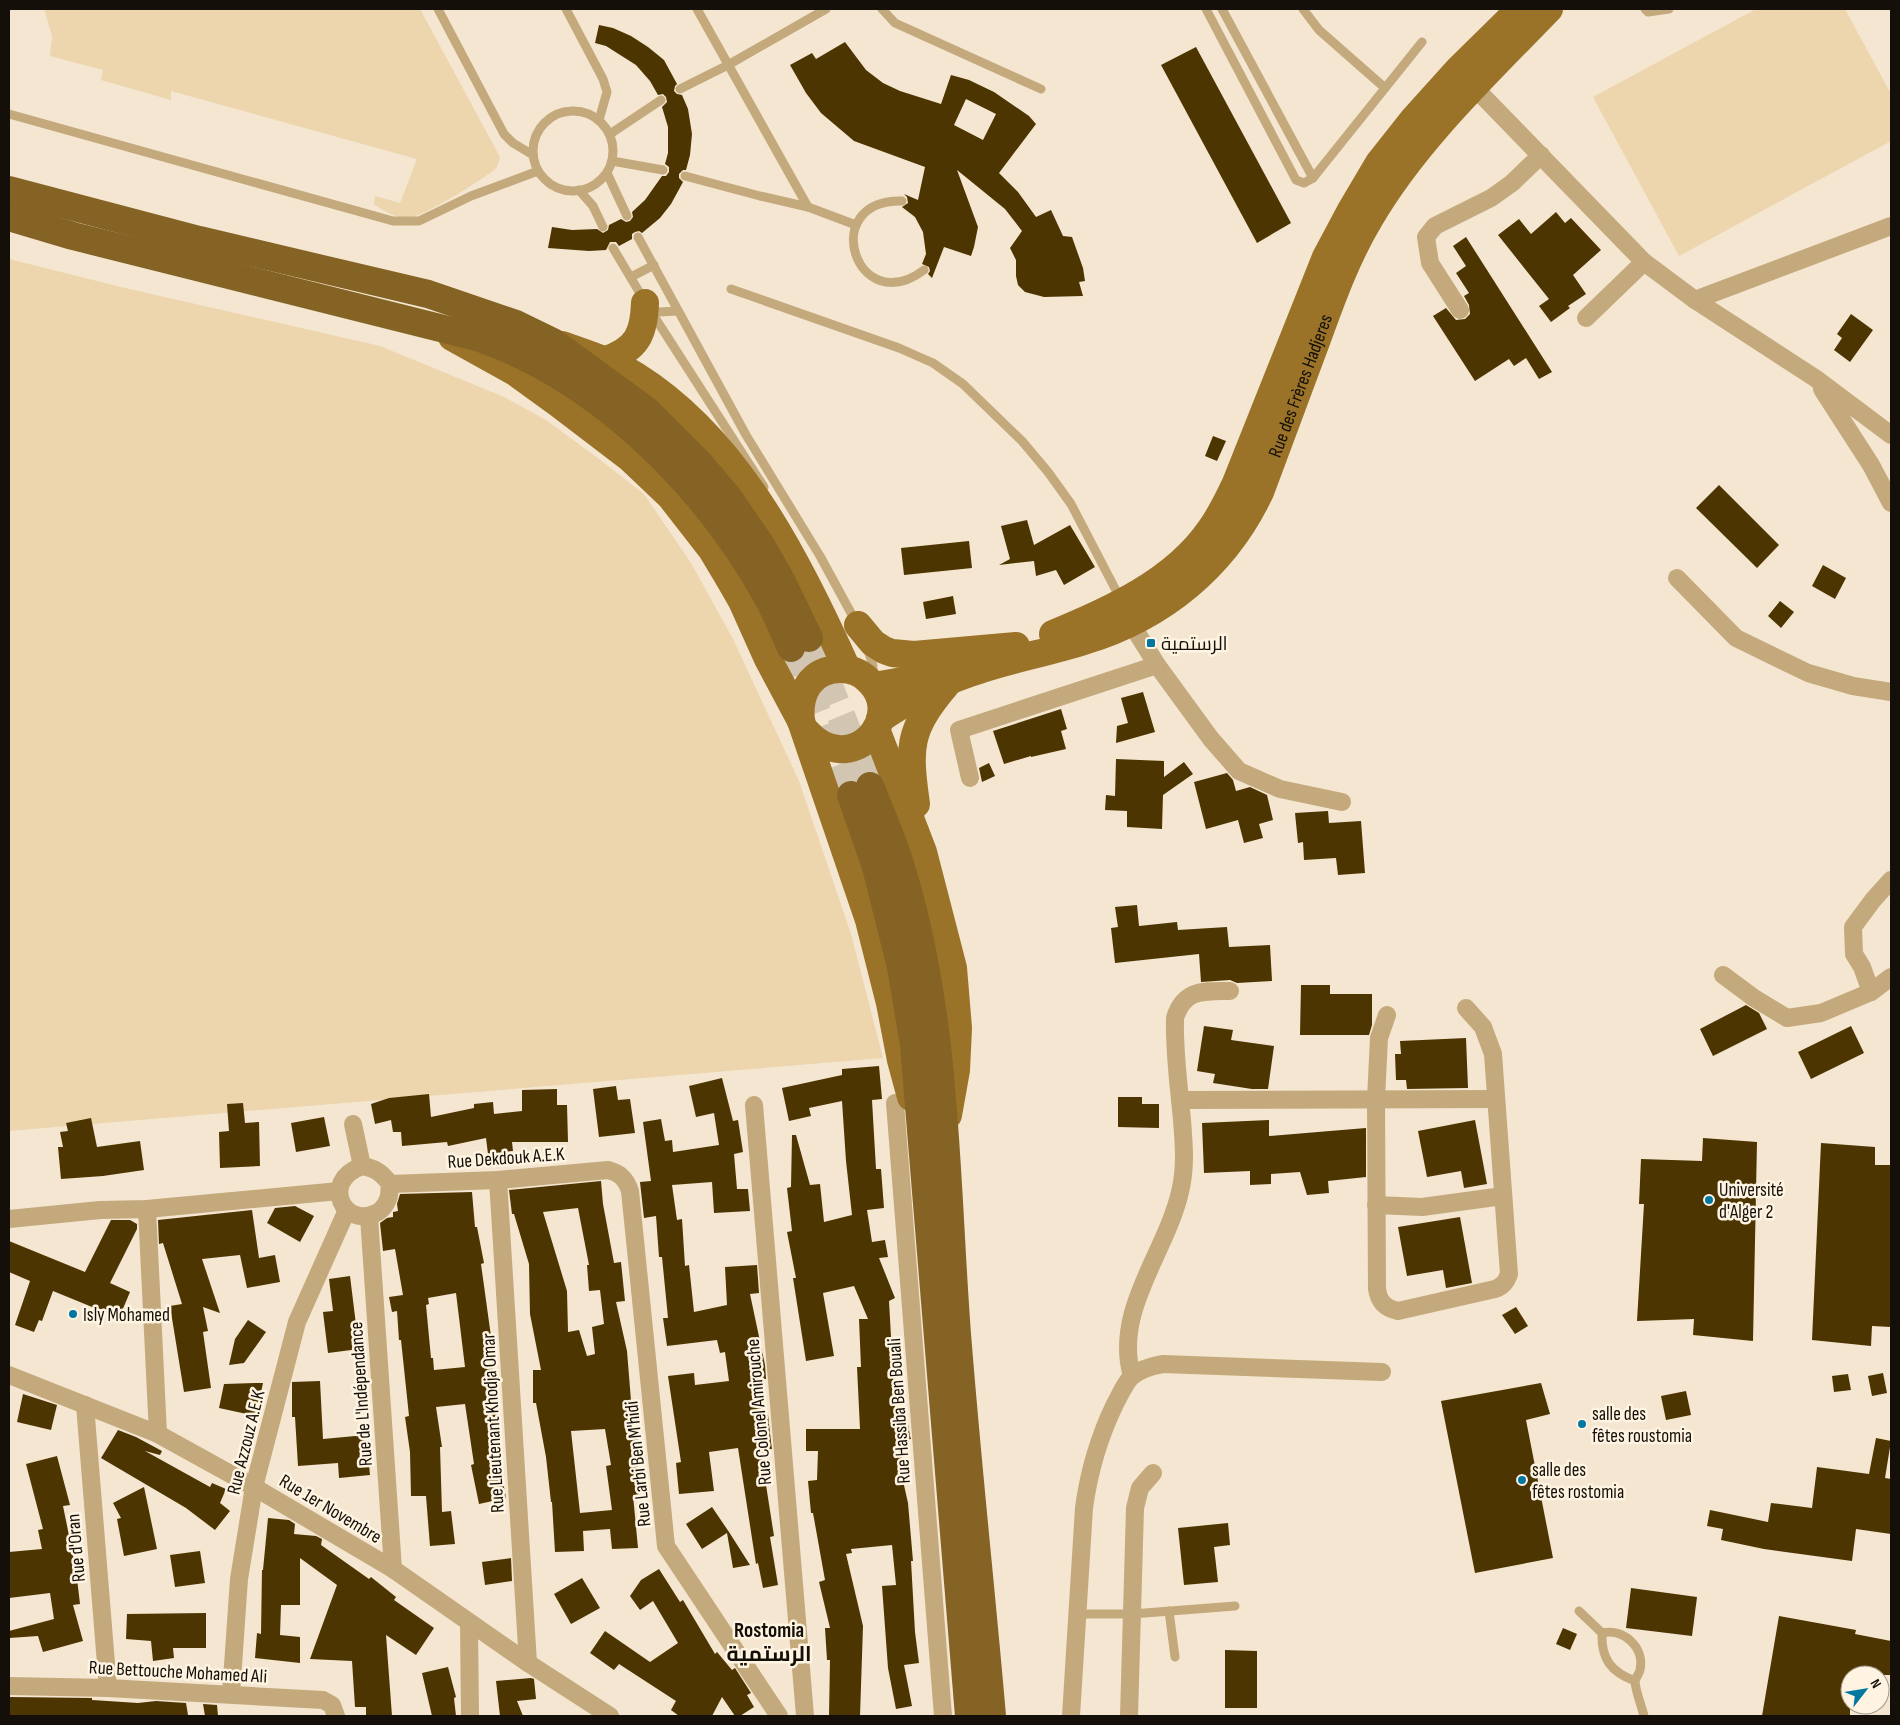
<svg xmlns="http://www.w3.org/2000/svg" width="1900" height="1725" font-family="'Sofia Sans Condensed',Cairo,sans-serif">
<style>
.green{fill:#edd5ad}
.building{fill:#4d3501;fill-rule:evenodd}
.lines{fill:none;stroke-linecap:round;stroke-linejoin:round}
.highway-tunnel{stroke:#d2c6b2;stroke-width:28;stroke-dasharray:28 14;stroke-linecap:butt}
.lane{stroke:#c3a97c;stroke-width:9}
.street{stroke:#c3a97c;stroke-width:18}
.primary{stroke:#9a7329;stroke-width:28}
.highway{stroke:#846324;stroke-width:28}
.poi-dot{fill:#0078a0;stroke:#fff4e2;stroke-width:2}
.labels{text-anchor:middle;stroke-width:5;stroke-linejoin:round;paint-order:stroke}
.street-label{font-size:19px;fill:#140f08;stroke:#fff4e2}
.poi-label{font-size:19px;fill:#140f08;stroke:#fff4e2;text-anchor:start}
.quarter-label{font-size:21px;font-weight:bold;fill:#140f08;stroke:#fff4e2}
</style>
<rect width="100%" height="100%" fill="#f4e6d0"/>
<!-- green -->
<g class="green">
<path d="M44,9H420L500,157C499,161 498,165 496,168C486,178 422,217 409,218C398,219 383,211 374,204L375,196L400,203L417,159L171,91V100L101,80L103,70L50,56L52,36Z"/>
<polygon points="1756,9 1845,9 1891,94 1891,141 1679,256 1593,97"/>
<polygon points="9,259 125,288 380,346 504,397 546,420 603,462 644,494 691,563 733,639 799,781 851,934 883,1058 9,1131"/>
</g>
<!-- building -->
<g class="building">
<polygon points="599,25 613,28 631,36 648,47 664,60 677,84 675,86 674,91 677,94 682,95 688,109 692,134 690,155 686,170 683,170 679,174 679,178 683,182 671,204 660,218 642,233 639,231 635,232 632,234 632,239 619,246 616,242 610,242 606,250 589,251 548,248 552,227 572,230 597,229 603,233 608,230 609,225 621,219 626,222 630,221 633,217 632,212 645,200 662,176 666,176 669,172 669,167 665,164 668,153 668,127 662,107 667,102 666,97 663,94 658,95 650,81 636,65 606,46 595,43"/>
<path d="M845,42L866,70L883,83L900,91L941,104L951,75L969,80L994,92L1029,116L1036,124L999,173L1018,192L1036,217L1051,210L1063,236L1072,237L1083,268L1085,281L1079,282L1083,296L1044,297L1025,292L1018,285L1016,276V260L1010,248L1022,231L1005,209L957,170L978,227L974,247L971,256L944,247L932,278L928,274L930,271L929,267L922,264L926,254L923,232L915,217L902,207L908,203L907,197L904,194L918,200L925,167L854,141L821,113L806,93L790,65L812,53L816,59ZM966,99L996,114L983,140L954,125Z"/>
<polygon points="1196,47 1291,223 1257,243 1161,65"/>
<polygon points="1556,212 1565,223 1571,218 1601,250 1573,275 1586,294 1568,306 1570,308 1551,322 1539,306 1549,299 1498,235 1519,219 1531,234"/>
<polygon points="1466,237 1552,372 1539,379 1526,358 1514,366 1509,359 1475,381 1433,316 1446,308 1456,320 1465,319 1470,314 1469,305 1464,296 1469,293 1456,273 1466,266 1453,246"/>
<polygon points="1851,314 1873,330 1850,362 1834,350 1842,338 1837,334"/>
<polygon points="1213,436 1226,441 1217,461 1205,456"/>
<polygon points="1719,485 1779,545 1757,568 1696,508"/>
<polygon points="1027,520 1034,545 1070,525 1095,567 1064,585 1056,570 1036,576 1034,561 999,565 1010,559 1001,526"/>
<polygon points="969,541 972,568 904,575 901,548"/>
<polygon points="1823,565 1846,578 1835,599 1812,586"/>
<polygon points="953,596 956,614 926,619 923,602"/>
<polygon points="1780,601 1794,612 1781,628 1768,616"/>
<polygon points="1143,692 1155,732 1116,743 1117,726 1128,723 1121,698"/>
<polygon points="1061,709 1067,729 1061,731 1066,749 1031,757 1031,756 1004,764 993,731"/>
<polygon points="1116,759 1164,761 1164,777 1184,762 1193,774 1163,795 1162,829 1127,827 1127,811 1105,810 1106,795 1115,796"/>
<polygon points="989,763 995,776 982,782 979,768"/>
<polygon points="1227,773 1233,780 1236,791 1250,787 1267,795 1273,820 1259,824 1263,838 1244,843 1238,820 1206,829 1194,782"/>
<polygon points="1328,811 1329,823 1361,821 1365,873 1338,875 1336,858 1304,860 1303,842 1298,843 1295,813"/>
<polygon points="1137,905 1139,926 1177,922 1178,930 1227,927 1229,947 1270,945 1272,981 1237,983 1230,980 1201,982 1199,954 1115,963 1111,928 1118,927 1115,907"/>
<polygon points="1301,985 1330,985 1330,994 1372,994 1372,1025 1369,1035 1300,1035"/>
<polygon points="1746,1005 1759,1013 1767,1029 1713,1056 1700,1029"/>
<polygon points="1204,1026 1233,1030 1231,1040 1274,1046 1268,1089 1252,1089 1213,1083 1215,1074 1197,1071"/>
<polygon points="1851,1026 1864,1053 1811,1079 1798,1052"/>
<polygon points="1466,1038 1468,1088 1407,1089 1406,1080 1396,1080 1395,1054 1401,1054 1400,1041"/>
<polygon points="879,1066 882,1099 872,1100 876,1169 881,1169 884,1208 867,1210 872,1242 885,1240 888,1257 879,1258 895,1298 889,1301 896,1426 908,1424 910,1436 911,1439 899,1441 903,1462 899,1463 908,1503 913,1561 911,1561 915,1632 919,1663 904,1665 912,1706 896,1709 888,1668 882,1586 896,1585 892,1545 851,1549 852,1553 846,1554 863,1626 860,1716 829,1716 830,1660 827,1660 825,1628 830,1628 819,1582 825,1580 813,1513 811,1513 808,1481 817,1480 818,1451 806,1451 806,1429 860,1429 857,1367 861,1367 859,1319 868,1319 854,1286 823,1293 834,1356 806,1361 793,1278 796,1278 787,1232 792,1231 787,1188 791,1187 792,1135 796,1135 810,1185 820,1184 824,1222 852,1215 846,1161 842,1101 809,1108 811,1116 789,1121 782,1088 842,1075 842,1069"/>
<polygon points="722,1078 733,1121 738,1120 743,1152 734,1154 737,1189 748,1189 750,1211 714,1213 712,1182 672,1185 677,1220 682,1219 685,1266 689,1265 694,1312 727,1305 725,1267 757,1265 759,1293 750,1294 765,1365 766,1379 758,1380 763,1415 768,1415 771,1442 772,1449 763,1450 768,1485 766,1485 774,1536 770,1537 778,1585 763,1588 758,1563 756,1564 738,1448 709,1452 714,1491 679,1494 676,1463 681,1462 668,1376 694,1373 695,1385 729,1381 725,1352 720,1353 717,1340 667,1346 663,1318 668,1318 662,1257 659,1257 656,1216 644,1218 640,1182 651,1181 643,1122 661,1119 665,1141 672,1140 673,1152 719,1145 714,1113 696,1117 689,1086"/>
<polygon points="616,1086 618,1100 630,1099 635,1133 599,1137 593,1089"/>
<polygon points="557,1089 557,1105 567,1105 568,1142 512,1142 513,1151 488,1154 486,1138 448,1146 447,1142 402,1146 401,1132 393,1132 391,1120 375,1124 371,1104 389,1098 429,1094 431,1117 474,1108 474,1104 493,1102 494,1114 522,1111 522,1090"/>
<polygon points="1118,1097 1142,1097 1142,1104 1159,1104 1159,1128 1118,1127"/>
<polygon points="243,1103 245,1123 259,1122 260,1166 220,1168 219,1132 229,1131 227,1104"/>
<polygon points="324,1117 330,1146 296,1152 291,1123"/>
<polygon points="91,1118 97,1147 140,1141 144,1170 103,1176 61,1179 58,1147 63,1147 60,1132 68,1131 66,1123"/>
<polygon points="1269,1120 1269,1136 1366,1128 1366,1177 1328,1181 1329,1193 1307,1195 1300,1172 1271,1174 1271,1184 1250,1185 1250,1171 1204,1173 1202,1123"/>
<polygon points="1475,1120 1487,1184 1464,1188 1461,1171 1427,1177 1418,1131"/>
<polygon points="1703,1138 1757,1142 1753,1341 1693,1335 1694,1319 1637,1321 1644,1204 1639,1204 1641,1159 1702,1161"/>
<polygon points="1821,1143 1875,1147 1875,1165 1891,1165 1891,1327 1872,1326 1871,1346 1812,1340"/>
<path d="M601,1181L603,1204L614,1263L621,1262L625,1301L616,1302L627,1351L632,1413L634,1427H636L639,1444L635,1445L641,1494L633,1495L638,1548L612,1549L610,1529L583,1531L584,1551L555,1552L552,1502H551L546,1457L536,1403H533V1370H541L530,1314L529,1264L514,1214H512L509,1190ZM578,1208L589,1265H587L589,1291L600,1290L604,1324L592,1327L595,1354L587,1356L579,1330L568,1332L567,1291L543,1212ZM605,1429L611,1465L606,1466L612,1510L580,1513L571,1431Z"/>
<path d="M472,1192L475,1227H477L484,1263L481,1264L493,1351L491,1352L501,1449H497L506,1498L479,1504L471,1465L474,1464L465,1404L436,1407L442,1447H440L442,1512L451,1511L455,1544L430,1546L426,1496H411L410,1452L405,1417L409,1416L401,1340H399L397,1311L392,1312L389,1297L403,1295L395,1249L383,1251L380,1223L387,1218L393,1217V1212L398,1211L397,1204L400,1194ZM456,1293L465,1367L434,1370L433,1358H431L426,1305L429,1304L428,1298Z"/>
<polygon points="295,1206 314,1216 300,1242 267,1223 275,1208"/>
<polygon points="252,1210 259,1258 275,1255 280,1282 247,1288 240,1255 202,1259 220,1313 203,1307 208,1331 203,1332 211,1388 184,1392 170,1306 182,1304 163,1243 159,1244 158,1220"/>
<polygon points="1460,1217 1472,1283 1446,1288 1443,1270 1407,1276 1398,1227"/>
<polygon points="111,1220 130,1220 137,1224 137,1229 110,1283 130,1292 119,1318 53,1291 42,1321 39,1320 34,1332 15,1325 30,1281 9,1272 9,1241 85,1272"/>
<polygon points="350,1276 359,1349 328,1353 323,1312 333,1311 329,1279"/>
<polygon points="1516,1307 1528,1326 1515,1334 1502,1315"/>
<polygon points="248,1320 266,1332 244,1363 229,1365 235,1339"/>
<polygon points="1883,1373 1887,1393 1872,1396 1868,1376"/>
<polygon points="1848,1374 1851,1390 1834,1392 1832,1376"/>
<polygon points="320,1381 323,1439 366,1435 370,1475 339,1478 338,1463 298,1466 295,1417 292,1417 292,1382"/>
<polygon points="255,1383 263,1383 256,1416 219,1408 224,1384"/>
<polygon points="1541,1383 1550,1414 1526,1420 1553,1558 1475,1573 1441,1401"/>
<polygon points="1686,1391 1691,1415 1666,1420 1661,1396"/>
<polygon points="23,1394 57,1405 51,1430 17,1422"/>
<polygon points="118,1430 136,1437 162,1451 160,1455 145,1451 210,1487 212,1483 226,1489 220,1503 230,1511 215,1530 186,1508 101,1458"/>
<polygon points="1876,1438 1891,1441 1885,1478 1891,1479 1891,1534 1856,1529 1852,1561 1764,1549 1721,1540 1723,1529 1707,1526 1710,1510 1768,1522 1771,1503 1812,1508 1817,1467 1869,1474"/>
<polygon points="57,1456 70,1505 63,1506 76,1570 80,1604 73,1605 83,1641 43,1652 38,1636 9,1638 9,1631 54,1619 50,1593 9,1598 9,1552 42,1549 38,1530 43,1529 26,1464"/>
<polygon points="144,1487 157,1549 124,1556 117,1519 121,1518 113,1503"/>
<polygon points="712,1507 729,1532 750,1565 733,1568 727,1533 702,1549 686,1524"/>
<polygon points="268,1518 289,1520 295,1524 294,1534 316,1536 322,1539 321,1545 369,1579 371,1577 396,1597 394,1600 434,1628 416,1655 386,1635 392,1716 366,1716 366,1707 355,1707 352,1661 310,1659 337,1585 300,1558 300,1605 281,1605 280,1635 300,1637 300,1663 255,1658 257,1633 261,1634 262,1570 263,1570"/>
<polygon points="1228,1523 1230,1545 1214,1547 1218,1582 1184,1585 1178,1528"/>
<polygon points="200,1551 205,1583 175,1587 170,1555"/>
<polygon points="511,1558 512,1581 485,1585 482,1562"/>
<polygon points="659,1569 680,1602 683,1600 715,1654 717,1652 732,1670 735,1668 751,1693 747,1695 754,1707 740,1716 735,1716 722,1697 712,1716 679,1716 671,1710 676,1701 619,1664 614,1670 590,1653 605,1631 650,1662 678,1643 653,1601 640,1610 630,1596 641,1580"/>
<polygon points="582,1578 600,1608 571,1624 554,1594"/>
<polygon points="1631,1588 1697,1597 1692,1636 1626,1628"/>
<polygon points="206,1613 206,1648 173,1648 174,1658 153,1661 151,1641 126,1639 127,1614"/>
<polygon points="1779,1616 1856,1630 1855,1634 1891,1641 1891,1675 1850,1675 1850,1716 1762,1716"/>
<polygon points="1563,1628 1577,1634 1570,1650 1556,1644"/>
<polygon points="1225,1650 1257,1651 1257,1708 1225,1708"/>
<polygon points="448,1667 456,1697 454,1698 456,1716 432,1716 422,1673"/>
<polygon points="531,1678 534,1679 536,1699 517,1701 523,1716 500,1716 496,1681"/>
<polygon points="9,1697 92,1698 92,1700 138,1703 156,1701 186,1703 188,1715 9,1716"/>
<polygon points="203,1704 217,1705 218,1716 205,1716"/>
</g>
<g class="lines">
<!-- highway-tunnel -->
<g class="highway-tunnel">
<polyline points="809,638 870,786"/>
<polyline points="791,648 851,795"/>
</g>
<!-- lane -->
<g class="lane">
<polyline points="438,9 504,134 513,143 533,155"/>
<polyline points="566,9 603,79 607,92 599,120"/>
<polyline points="697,9 808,207"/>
<polyline points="882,9 895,23 1041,89"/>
<polyline points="1206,9 1296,180 1304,183 1313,178 1422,42"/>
<polyline points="1222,9 1313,178"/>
<polyline points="1303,9 1319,30 1385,88"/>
<polyline points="1645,9 1648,12 1669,9"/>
<polyline points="680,89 728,65 826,9"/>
<circle cx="573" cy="151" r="40"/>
<polyline points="9,114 393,221 419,221 471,196 538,171"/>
<polyline points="610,134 661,100"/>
<polyline points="612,161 663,170"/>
<polyline points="607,173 627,216"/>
<polyline points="685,176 760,196 808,207 856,225"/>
<polyline points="579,190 593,206 603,227"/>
<path d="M902,201C817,199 856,321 924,270"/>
<polyline points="638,237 746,435 820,556 857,624"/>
<polyline points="613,248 644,300"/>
<polyline points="631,277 654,265"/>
<polyline points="731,289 899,348 933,363 963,384 1022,441 1048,472 1071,504 1121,600"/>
<polyline points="652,313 764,487"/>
<polyline points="649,315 659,312 678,311"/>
<polyline points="867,647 873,666 873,676"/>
<polyline points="1169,1611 1175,1657"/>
<path d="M1579,1611L1602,1633C1601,1659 1611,1672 1635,1681"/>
<polyline points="1078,1614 1132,1614 1235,1606"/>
<path d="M1602,1633C1623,1628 1645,1647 1640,1670C1639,1674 1636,1677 1635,1681C1635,1690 1642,1707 1644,1716"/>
</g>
<!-- street -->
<g class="street">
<polyline points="1474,87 1644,262 1695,300 1815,378 1891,435"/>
<polyline points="1695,300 1891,226"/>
<polyline points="1460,310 1430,263 1426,237 1435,226 1491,198 1512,183 1541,155"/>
<polyline points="1586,318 1644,262"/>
<polyline points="1822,389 1871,465 1891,503"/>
<polyline points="1677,578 1736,638 1808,673 1853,686 1891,692"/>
<polyline points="1130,622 1157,665 1211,739 1239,771 1280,789 1342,802"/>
<polyline points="970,778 959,730 1157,665"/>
<polyline points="1723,975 1754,998 1787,1018 1821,1013 1871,992 1891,977"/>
<polyline points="1871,992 1862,967 1854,954 1853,927 1873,900 1891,880"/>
<path d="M1387,1015L1379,1038L1376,1099L1377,1289C1379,1302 1385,1308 1398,1311L1495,1289C1503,1286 1506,1282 1509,1274L1493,1054L1483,1027L1466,1008"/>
<polyline points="1180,1100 1496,1099"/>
<polyline points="895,1103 943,1716"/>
<polyline points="754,1105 805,1716"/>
<polyline points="353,1124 362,1166"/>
<path d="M362,1166C375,1168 382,1173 390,1184C389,1189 390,1195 388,1199C386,1205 381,1211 376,1213C345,1229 319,1182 362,1166Z"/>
<polyline points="498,1180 528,1663"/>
<path d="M390,1184L498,1180L608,1170C620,1173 626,1179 630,1191L666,1546L779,1716"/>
<polyline points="1376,1205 1422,1207 1503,1196"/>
<polyline points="147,1209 158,1434"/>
<polyline points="369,1217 393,1569"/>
<polyline points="9,1219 100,1210 147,1209 339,1191"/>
<polyline points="9,1375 158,1434 254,1487 393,1569 528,1663 610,1716"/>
<path d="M1132,1376C1113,1311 1166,1253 1180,1192C1186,1168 1184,1145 1182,1120C1179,1087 1174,1052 1175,1018C1184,989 1204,991 1230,991"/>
<polyline points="85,1405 108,1688"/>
<polyline points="469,1624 470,1716"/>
<polyline points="9,1686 108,1688 323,1700 332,1705 336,1716"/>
<polyline points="231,1694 239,1579 254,1487 297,1322 347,1210"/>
<path d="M1071,1716L1084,1508C1089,1471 1099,1437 1115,1404C1120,1395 1124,1385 1131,1377C1140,1369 1151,1366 1163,1364L1382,1372"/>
<polyline points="1129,1716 1135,1508 1140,1488 1153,1473"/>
</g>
<!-- primary -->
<g class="primary">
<polyline points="452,337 515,372 559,404 630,458 670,496 712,550 727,575 742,601 768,659 801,721"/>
<path d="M562,345C587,354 613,362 636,376C738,440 799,562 847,669"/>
<path d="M606,360C637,349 644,334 645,303"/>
<polyline points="858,625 873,643 884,650 892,653 914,655 1016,646"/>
<path d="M1053,634C1109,611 1174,582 1210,530C1221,515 1228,500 1236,483L1326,257L1350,212L1379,163L1413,120L1459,69L1520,9"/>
<polyline points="874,686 937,675"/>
<path id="s1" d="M880,719C912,697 945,680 982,669C1015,658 1050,652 1084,641C1163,617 1225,566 1260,492C1279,441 1298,390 1317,339C1332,298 1347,256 1370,218C1415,141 1487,73 1549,9"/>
<polyline points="876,729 923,852 953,968 958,1028 956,1070 948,1115"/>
<path d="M806,731C851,781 908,716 868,680C860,672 851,669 841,669C810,669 798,694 801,721L869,920L890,1003L901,1060L911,1097"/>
<path d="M916,804C908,747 908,730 946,685"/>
</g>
<!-- highway -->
<g class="highway">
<polyline points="9,190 199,240 428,294 516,324 553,342 646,410 701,465 728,497 761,545 782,582 809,638"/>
<path d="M9,217L73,236L480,338C602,381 707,487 769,600C777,615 784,632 791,648"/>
<path d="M870,786C880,811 891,836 899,861C948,1014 945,1176 957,1334C967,1462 981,1589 992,1716"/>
<polyline points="851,795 876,867 901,967 914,1045 969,1716"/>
</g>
</g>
<!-- markers -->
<g class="poi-dot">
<rect x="1146" y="638" width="10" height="10" rx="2.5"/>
<circle cx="1709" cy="1200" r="5"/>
<circle cx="73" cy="1314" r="5"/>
<circle cx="1582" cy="1424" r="5"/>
<circle cx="1522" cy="1480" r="5"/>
</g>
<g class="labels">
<!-- street labels -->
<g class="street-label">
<text dy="7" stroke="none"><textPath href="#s1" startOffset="571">Rue des Frères Hadjeres</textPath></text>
<text transform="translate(506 1157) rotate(-4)" y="7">Rue Dekdouk A.E.K</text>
<text transform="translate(360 1394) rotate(-94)" y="7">Rue de L'Indépendance</text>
<text transform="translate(898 1411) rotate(-94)" y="7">Rue Hassiba Ben Bouali</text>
<text transform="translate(758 1412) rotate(-95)" y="7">Rue Colonel Amirouche</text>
<text transform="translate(492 1423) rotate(-93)" y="7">Rue Lieutenant Khodja Omar</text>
<text transform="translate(245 1442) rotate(-76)" y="7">Rue Azzouz A.E.K</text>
<text transform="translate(637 1464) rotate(-96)" y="7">Rue Larbi Ben M'hidi</text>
<text transform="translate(331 1508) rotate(31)" y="7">Rue 1er Novembre</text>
<text transform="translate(75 1548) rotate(-95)" y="7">Rue d'Oran</text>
<text transform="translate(178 1671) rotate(3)" y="7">Rue Bettouche Mohamed Ali</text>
</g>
<!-- poi labels -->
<g class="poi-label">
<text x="1161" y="650">الرستمية</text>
<text x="1719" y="1196">Université<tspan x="1719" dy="22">d'Alger 2</tspan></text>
<text x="83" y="1321">Isly Mohamed</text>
<text x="1592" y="1420">salle des<tspan x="1592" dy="22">fêtes roustomia</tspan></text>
<text x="1532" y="1476">salle des<tspan x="1532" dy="22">fêtes rostomia</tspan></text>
</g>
<!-- quarter labels -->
<g class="quarter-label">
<text x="769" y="1637">Rostomia<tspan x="769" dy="24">الرستمية</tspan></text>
</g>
</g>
<!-- border -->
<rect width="1900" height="1725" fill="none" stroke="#140f08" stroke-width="20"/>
<!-- north arrow -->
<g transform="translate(1865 1690) rotate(59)"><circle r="24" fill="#fff4e2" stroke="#a1988b"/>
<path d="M0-4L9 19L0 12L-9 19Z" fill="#0078a0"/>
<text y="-8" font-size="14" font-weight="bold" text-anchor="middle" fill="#140f08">N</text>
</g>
</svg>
